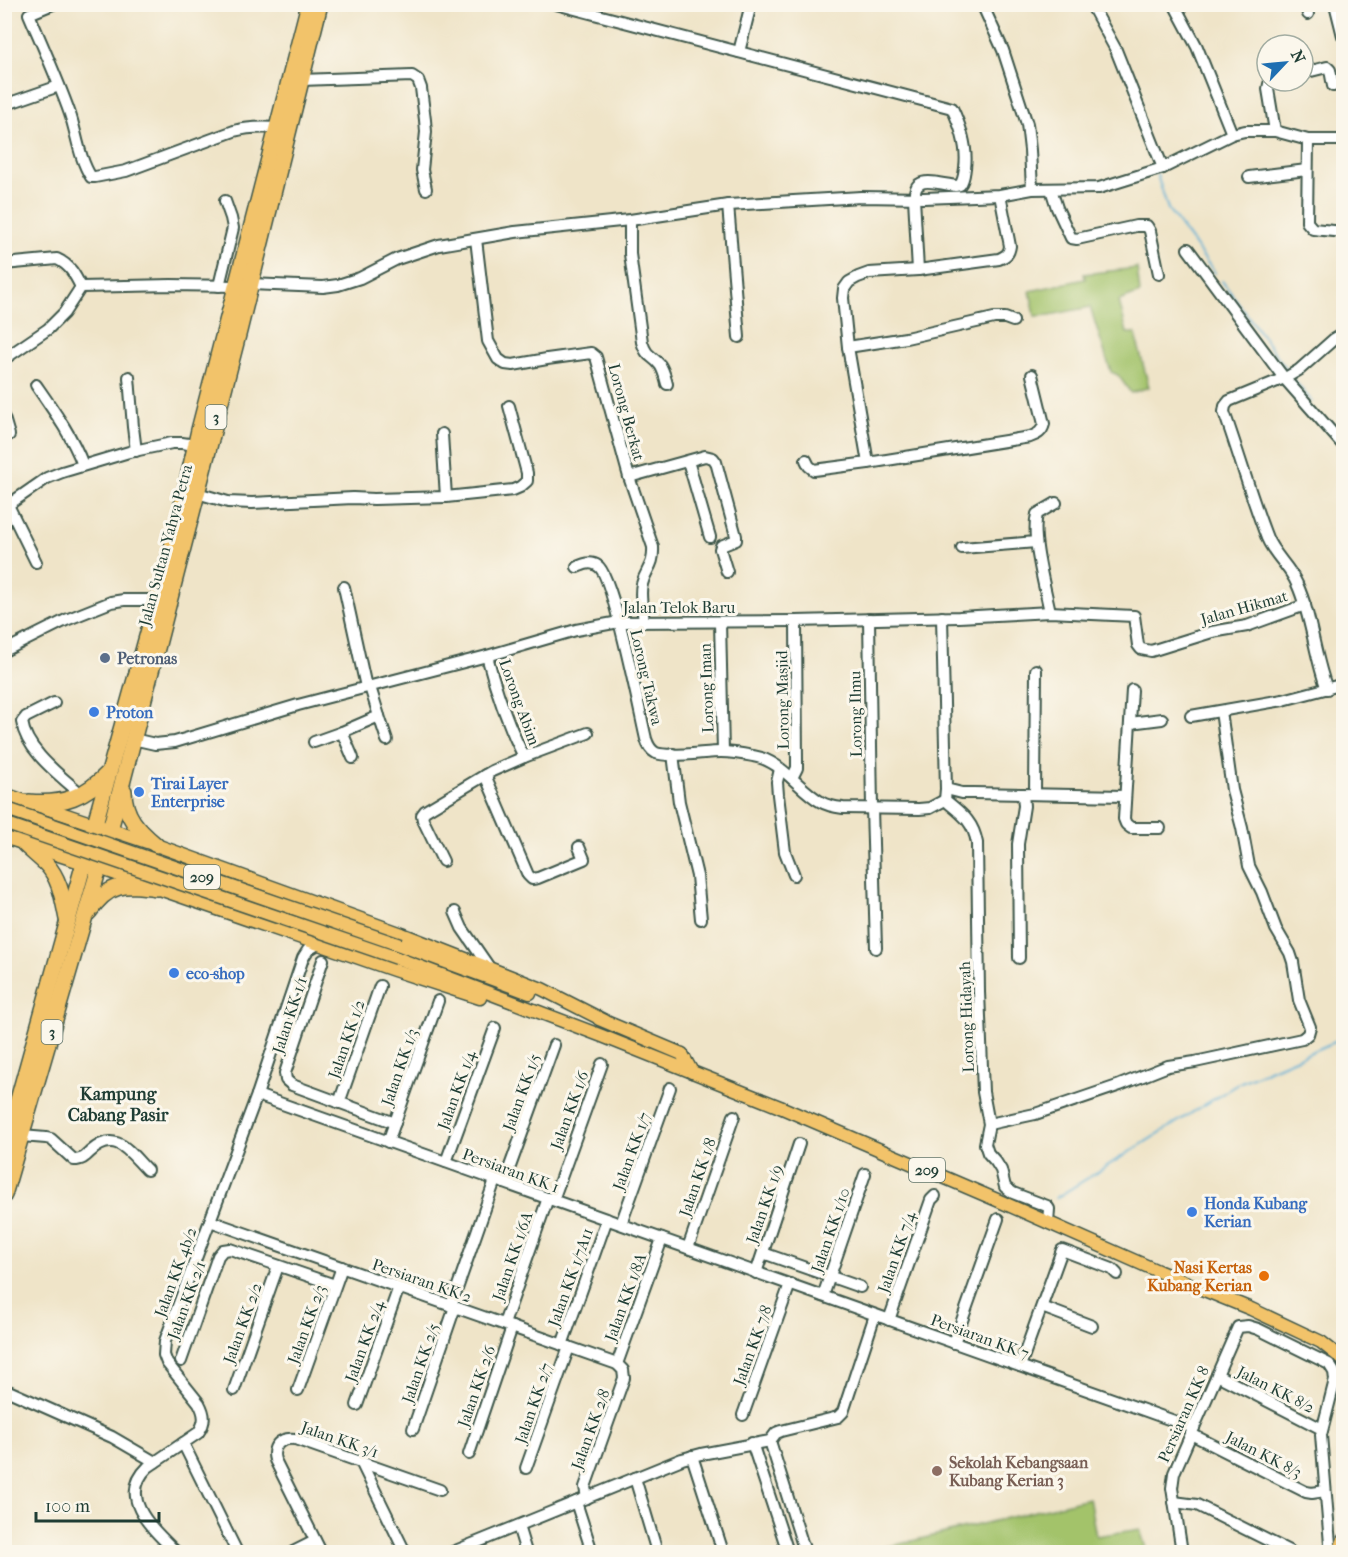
<svg xmlns="http://www.w3.org/2000/svg" width="1348" height="1557" font-family="'IM FELL French Canon',serif">
<style>
.green{fill:#a3c36b;stroke:#618050;stroke-width:1.5}
.lines{fill:none;stroke-linecap:round;stroke-linejoin:round}
.stream{stroke:#59aed5;stroke-width:2}
.minor-casing{stroke:#3e564a;stroke-width:14}
.major-casing{stroke:#3e564a;stroke-width:15}
.highway-casing{stroke:#3e564a;stroke-width:18}
.minor{stroke:#fff;stroke-width:10}
.major{stroke:#f2c36a;stroke-width:12}
.highway{stroke:#f2c36a;stroke-width:15}
.major-bridge-casing{stroke:#3e564a;stroke-width:15;stroke-linecap:butt}
.major-bridge{stroke:#f2c36a;stroke-width:12}
.service-dot{fill:#5c6f8a;stroke:#fbf7ec;stroke-width:2}
.shop-dot{fill:#3f7fe0;stroke:#fbf7ec;stroke-width:2}
.food-dot{fill:#e8710a;stroke:#fbf7ec;stroke-width:2}
.education-dot{fill:#8d6e63;stroke:#fbf7ec;stroke-width:2}
.labels{text-anchor:middle;stroke-width:6;stroke-linejoin:round;paint-order:stroke}
.shield{fill:#fbf7ec;stroke:#61756b;stroke-width:1.5}
.shield-label{font-size:15px;font-weight:bold;fill:#1f3d34}
.street-label{font-size:16px;fill:#1f3d34;stroke:#fbf7ec}
.service-label{font-size:16px;font-weight:bold;fill:#4e5e75;stroke:#fbf7ec;text-anchor:start}
.shop-label{font-size:16px;font-weight:bold;fill:#366cbe;stroke:#fbf7ec;text-anchor:start}
.food-label{font-size:16px;font-weight:bold;fill:#c56008;stroke:#fbf7ec;text-anchor:end}
.education-label{font-size:16px;font-weight:bold;fill:#785e54;stroke:#fbf7ec;text-anchor:start}
.neighbourhood-label{font-size:18px;font-weight:bold;fill:#1f3d34;stroke:#fbf7ec}
</style>
<rect width="100%" height="100%" fill="#fbf7ec"/>
<filter id="ink" filterUnits="userSpaceOnUse"><feTurbulence type="fractalNoise" baseFrequency=".0167" numOctaves="2"/><feDisplacementMap in="SourceGraphic" scale="12" xChannelSelector="R" yChannelSelector="G"/><feConvolveMatrix kernelMatrix="1 2 1 2 8 2 1 2 1" color-interpolation-filters="sRGB"/></filter>
<filter id="wash" filterUnits="userSpaceOnUse"><feTurbulence type="fractalNoise" baseFrequency=".008" numOctaves="4" result="noise"/><feDisplacementMap in="SourceGraphic" scale="24" xChannelSelector="R" yChannelSelector="G"/><feGaussianBlur stdDeviation="1.35" result="paint"/><feColorMatrix in="noise" values="0 0 0 0 0 0 0 0 0 0 0 0 0 0 0 0 0 1.4 0 .05"/><feComposite in="paint" operator="in"/></filter>
<g filter="url(#wash)">
<rect width="100%" height="100%" fill="#efe4c8"/>
<!-- green -->
<g class="green">
<polygon points="1137,268 1140,293 1119,301 1127,333 1135,333 1149,387 1131,393 1118,375 1111,372 1090,307 1050,315 1035,316 1030,291 1085,279 1084,274"/>
<polygon points="1089,1498 1096,1536 1140,1529 1147,1552 872,1552 871,1551"/>
</g>
<g class="lines">
<!-- stream -->
<g class="stream">
<polyline points="1157,175 1168,209 1215,273"/>
<polyline points="1222,281 1288,371"/>
<polyline points="1293,379 1312,402"/>
<polyline points="1056,1198 1241,1082 1344,1038"/>
</g>
</g>
</g>
<g filter="url(#ink)">
<g class="lines">
<!-- minor casing -->
<g class="minor-casing">
<g id="minor">
<path d="M53,4L29,14C43,47 58,80 70,114C77,135 79,158 91,177H95L126,171L234,131C249,127 262,127 277,128"/>
<path d="M556,4L952,108C961,127 968,147 965,168C964,175 964,180 960,185L956,186C948,185 926,179 920,184C915,186 915,193 914,198L918,270"/>
<polyline points="982,4 1003,50 1027,124 1030,150 1032,189"/>
<polyline points="1091,4 1116,50 1163,168"/>
<polyline points="1174,4 1197,47 1232,134 1245,131 1275,131 1308,140 1344,140"/>
<polyline points="1305,4 1308,14"/>
<polyline points="1335,4 1343,36"/>
<polyline points="739,52 751,4"/>
<polyline points="1303,73 1327,67 1330,70 1333,86"/>
<polyline points="301,80 412,76 418,80 421,88 425,120 426,132 422,170 426,189"/>
<polyline points="1273,81 1269,84 1268,89 1275,131"/>
<polyline points="4,105 59,86"/>
<polyline points="1308,140 1307,222 1313,229 1344,232"/>
<polyline points="1249,177 1307,170"/>
<polyline points="1051,189 1057,208 1071,238 1077,239 1136,226 1147,226 1150,231 1159,274"/>
<polyline points="728,205 739,337"/>
<path d="M630,220V254L642,342C647,358 651,354 660,365C664,371 665,377 667,384"/>
<path d="M476,239L488,341L498,359L505,364L513,365L547,359L591,353L596,357L629,477L653,547C654,567 646,568 642,584C639,596 643,610 644,622"/>
<polyline points="1188,249 1284,378 1344,446"/>
<path d="M4,264L57,259C70,265 75,275 81,287"/>
<polyline points="250,284 323,287 338,285 360,278 397,259 439,245 515,232 630,220 728,205 861,197 924,198 1000,195 1032,189 1099,188 1163,168 1232,134"/>
<polyline points="219,286 233,228 231,218 225,201"/>
<polyline points="848,347 906,338 994,318 1005,318 1013,321"/>
<polyline points="4,359 48,329 64,313 81,287 171,285 236,286"/>
<polyline points="129,377 133,427 136,451"/>
<path d="M36,385C54,411 72,436 83,465"/>
<polyline points="4,418 9,435"/>
<polyline points="442,434 446,497"/>
<path d="M806,460L809,466L814,470L868,463L848,347L843,298L844,289L849,282L858,277L869,273L918,270L999,259C1006,256 1009,254 1010,246L1000,195"/>
<polyline points="688,461 710,537"/>
<path d="M868,463L1030,437C1038,434 1042,432 1044,424L1032,375"/>
<polyline points="629,477 705,456 713,458 716,462 736,536 736,540 721,546 720,549 727,572"/>
<polyline points="197,493 228,502 252,503 353,498 374,499 446,497 513,490 520,487 527,481 527,473 509,406"/>
<polyline points="4,505 8,505 47,478 62,472 129,452 172,443 182,443 195,445"/>
<polyline points="8,505 36,562"/>
<polyline points="962,548 1036,542"/>
<path d="M577,567C584,564 591,561 598,566C613,575 640,714 646,739C648,745 650,750 656,753C669,758 705,752 721,752C731,752 743,754 753,756C781,760 798,789 821,802C828,806 835,807 843,808L919,809L930,808L945,800"/>
<polyline points="344,587 366,687"/>
<path d="M1050,612C1045,587 1031,538 1037,514L1056,503"/>
<polyline points="942,617 946,789 945,800"/>
<polyline points="869,619 872,808 876,948"/>
<polyline points="720,622 723,752"/>
<polyline points="4,651 66,620 111,602 124,600 158,600"/>
<path d="M487,656C496,691 508,725 524,757"/>
<path d="M1327,689C1314,655 1312,617 1297,584C1290,567 1274,555 1267,538C1251,497 1239,454 1224,412L1225,406L1229,401L1287,377L1299,370L1334,339L1339,336L1344,338"/>
<polyline points="1132,690 1124,819 1126,824 1131,828 1160,828"/>
<path d="M54,703L26,717L22,722C26,751 61,776 82,795"/>
<polyline points="379,716 387,740"/>
<polyline points="1191,716 1283,700 1344,684"/>
<polyline points="1130,723 1162,719"/>
<polyline points="133,739 155,744 175,742 298,705 487,656 576,630 619,622 796,621 959,617 1050,612 1134,616 1138,645 1141,649 1151,651 1212,632 1247,626 1305,605"/>
<polyline points="314,742 342,732"/>
<polyline points="673,754 679,802 697,876 701,919"/>
<polyline points="353,758 342,732 379,716 370,687"/>
<polyline points="780,769 777,782 778,795 785,852 794,875"/>
<polyline points="485,775 528,875 532,879 538,878 584,859 579,847"/>
<polyline points="792,778 797,768 797,762 796,621"/>
<polyline points="946,789 962,793 973,793 1125,796"/>
<polyline points="1035,794 1036,670"/>
<path d="M945,800C962,814 973,821 977,843L979,992L983,1092L989,1124L985,1144L988,1153L996,1162L1001,1170L1005,1187L1013,1193L1047,1206L1049,1209L1048,1223"/>
<polyline points="443,861 423,820 422,815 425,811 492,771 524,757 588,733"/>
<polyline points="455,912 462,928 491,970"/>
<polyline points="1019,958 1018,844 1024,806 1023,794"/>
<polyline points="323,960 285,1073 286,1080 292,1085 395,1123"/>
<polyline points="257,1095 1194,1428"/>
<polyline points="339,1103 380,986"/>
<polyline points="989,1124 1035,1114 1120,1085 1168,1066 1195,1062 1302,1039 1308,1034 1310,1027 1299,1000 1293,962 1290,953 1276,929 1262,892 1249,866 1242,828 1232,790 1221,711"/>
<path d="M22,1136L46,1138L51,1139L74,1160C82,1160 85,1157 90,1152C116,1128 129,1152 147,1170"/>
<polyline points="388,1142 438,1001"/>
<polyline points="446,1162 495,1028"/>
<polyline points="504,1183 554,1045"/>
<polyline points="553,1200 602,1064"/>
<polyline points="210,1221 617,1364 623,1370 624,1378 585,1487 587,1498"/>
<polyline points="621,1224 670,1088"/>
<polyline points="688,1248 734,1116"/>
<polyline points="763,1253 860,1287"/>
<polyline points="756,1273 799,1144"/>
<polyline points="823,1296 865,1174"/>
<polyline points="451,1306 495,1180"/>
<polyline points="1042,1307 1092,1326"/>
<polyline points="889,1320 931,1200 935,1196"/>
<polyline points="504,1324 548,1198"/>
<polyline points="954,1343 998,1219"/>
<polyline points="562,1345 607,1219"/>
<polyline points="181,1361 218,1256 223,1250 230,1249 335,1285"/>
<polyline points="617,1364 662,1239"/>
<polyline points="1020,1366 1062,1250 1112,1269 1117,1274"/>
<polyline points="1217,1375 1322,1429"/>
<polyline points="4,1389 112,1437 155,1462"/>
<polyline points="234,1390 278,1266"/>
<polyline points="298,1390 342,1267"/>
<polyline points="357,1405 399,1287"/>
<polyline points="743,1415 790,1284"/>
<polyline points="413,1429 455,1307"/>
<polyline points="1191,1434 1306,1492 1312,1493 1325,1491"/>
<polyline points="770,1441 805,1552"/>
<polyline points="183,1443 237,1552"/>
<polyline points="752,1443 788,1552"/>
<polyline points="469,1454 512,1327"/>
<polyline points="692,1456 723,1552"/>
<polyline points="361,1462 405,1552"/>
<polyline points="526,1468 569,1347"/>
<polyline points="635,1478 657,1552"/>
<polyline points="576,1502 592,1552"/>
<polyline points="1174,1502 1197,1505 1291,1552"/>
<polyline points="518,1526 526,1552"/>
<path d="M176,1552C154,1530 116,1498 148,1467L198,1433C206,1422 205,1414 199,1403L167,1363L164,1355L165,1341L257,1095L303,958L308,950L318,944"/>
<polyline points="293,1552 315,1541"/>
<path d="M321,1552L275,1460C271,1446 281,1437 295,1439L440,1490"/>
<polyline points="453,1552 682,1459 701,1454 770,1441 776,1433 781,1431 838,1417 843,1412 875,1315"/>
<polyline points="1182,1552 1172,1488 1174,1473 1238,1327 1248,1326 1258,1329 1329,1364 1334,1372 1335,1380 1321,1435 1330,1544 1328,1552"/>
</g>
</g>
<!-- major casing -->
<g class="major-casing">
<g id="major">
<polyline points="4,794 156,845 402,934 542,989 605,1021"/>
<polyline points="4,837 99,868 394,970 480,998"/>
<polyline points="400,945 530,993"/>
<polyline points="397,958 602,1036 780,1107 997,1200 1160,1272 1251,1309 1321,1342 1340,1357 1344,1361"/>
<polyline points="599,1019 682,1054 692,1072"/>
<polyline points="1339,1552 1344,1539"/>
</g>
</g>
<!-- highway casing -->
<g class="highway-casing">
<g id="highway">
<path d="M124,791C124,816 138,830 156,845"/>
<path d="M29,802C64,805 85,797 109,772"/>
<path d="M24,844C31,851 39,857 46,864C60,878 63,900 67,919"/>
<path d="M89,912C109,882 125,884 157,888"/>
<polyline points="4,1150 175,536 199,430 309,4"/>
<polyline points="4,1195 110,830 239,331 320,4"/>
</g>
</g>
<!-- minor -->
<use href="#minor" class="minor"/>
<!-- major -->
<use href="#major" class="major"/>
<!-- highway -->
<use href="#highway" class="highway"/>
<!-- major-bridge casing -->
<g class="major-bridge-casing">
<g id="major-bridge">
<polyline points="4,808 400,945"/>
<polyline points="4,823 397,958"/>
</g>
</g>
<!-- major-bridge -->
<use href="#major-bridge" class="major-bridge"/>
</g>
</g>
<!-- markers -->
<circle class="service-dot" cx="105" cy="658" r="6"/>
<g class="shop-dot">
<circle cx="94" cy="712" r="6"/>
<circle cx="139" cy="792" r="6"/>
<circle cx="174" cy="973" r="6"/>
<circle cx="1192" cy="1212" r="6"/>
</g>
<circle class="food-dot" cx="1264" cy="1276" r="6"/>
<circle class="education-dot" cx="937" cy="1471" r="6"/>
<g class="labels">
<!-- shield labels -->
<g class="shield">
<rect x="205.5" y="405" width="21" height="24" rx="4.5"/>
<rect x="184" y="865" width="36" height="24" rx="4.5"/>
<rect x="41.5" y="1020" width="21" height="24" rx="4.5"/>
<rect x="909" y="1158" width="36" height="24" rx="4.5"/>
</g>
<g class="shield-label">
<text x="216" y="422">3</text>
<text x="202" y="882">209</text>
<text x="52" y="1037">3</text>
<text x="927" y="1175">209</text>
</g>
<!-- street labels -->
<g class="street-label">
<text transform="translate(627 412) rotate(75)" y="6">Lorong Berkat</text>
<text transform="translate(165 545) rotate(-75)" y="6">Jalan Sultan Yahya Petra</text>
<text x="679" y="613">Jalan Telok Baru</text>
<text transform="translate(1244 607) rotate(-16)" y="6">Jalan Hikmat</text>
<text transform="translate(647 677) rotate(77)" y="6">Lorong Takwa</text>
<text transform="translate(706 688) rotate(-92)" y="6">Lorong Iman</text>
<text transform="translate(782 700) rotate(-91)" y="6">Lorong Masjid</text>
<text transform="translate(520 702) rotate(70)" y="6">Lorong Abim</text>
<text transform="translate(855 714) rotate(-91)" y="6">Lorong Ilmu</text>
<text transform="translate(289 1015) rotate(-72)" y="6">Jalan KK 1/1</text>
<text transform="translate(966 1017) rotate(-92)" y="6">Lorong Hidayah</text>
<text transform="translate(346 1039) rotate(-71)" y="6">Jalan KK 1/2</text>
<text transform="translate(399 1067) rotate(-71)" y="6">Jalan KK 1/3</text>
<text transform="translate(456 1090) rotate(-70)" y="6">Jalan KK 1/4</text>
<text transform="translate(521 1092) rotate(-70)" y="6">Jalan KK 1/5</text>
<text transform="translate(569 1110) rotate(-70)" y="6">Jalan KK 1/6</text>
<text transform="translate(631 1151) rotate(-70)" y="6">Jalan KK 1/7</text>
<text transform="translate(511 1170) rotate(20)" y="6">Persiaran KK 1</text>
<text transform="translate(697 1177) rotate(-71)" y="6">Jalan KK 1/8</text>
<text transform="translate(764 1204) rotate(-71)" y="6">Jalan KK 1/9</text>
<text transform="translate(830 1230) rotate(-71)" y="6">Jalan KK 1/10</text>
<text transform="translate(896 1252) rotate(-71)" y="6">Jalan KK 7/4</text>
<text transform="translate(512 1256) rotate(-71)" y="6">Jalan KK 1/6A</text>
<text transform="translate(175 1272) rotate(-70)" y="6">Jalan KK 4b/2</text>
<text transform="translate(570 1277) rotate(-70)" y="6">Jalan KK 1/7A11</text>
<text transform="translate(422 1280) rotate(19)" y="6">Persiaran KK 2</text>
<text transform="translate(625 1297) rotate(-70)" y="6">Jalan KK 1/8A</text>
<text transform="translate(186 1300) rotate(-70)" y="6">Jalan KK 2/1</text>
<text transform="translate(242 1323) rotate(-70)" y="6">Jalan KK 2/2</text>
<text transform="translate(306 1324) rotate(-70)" y="6">Jalan KK 2/3</text>
<text transform="translate(980 1336) rotate(20)" y="6">Persiaran KK 7</text>
<text transform="translate(364 1341) rotate(-70)" y="6">Jalan KK 2/4</text>
<text transform="translate(752 1345) rotate(-70)" y="6">Jalan KK 7/8</text>
<text transform="translate(420 1363) rotate(-71)" y="6">Jalan KK 2/5</text>
<text transform="translate(476 1386) rotate(-71)" y="6">Jalan KK 2/6</text>
<text transform="translate(1276 1389) rotate(27)" y="6">Jalan KK 8/2</text>
<text transform="translate(533 1403) rotate(-71)" y="6">Jalan KK 2/7</text>
<text transform="translate(1183 1414) rotate(-66)" y="6">Persiaran KK 8</text>
<text transform="translate(590 1429) rotate(-70)" y="6">Jalan KK 2/8</text>
<text transform="translate(340 1439) rotate(19)" y="6">Jalan KK 3/1</text>
<text transform="translate(1264 1454) rotate(27)" y="6">Jalan KK 8/3</text>
</g>
<!-- service labels -->
<g class="service-label">
<text x="117" y="664">Petronas</text>
</g>
<!-- shop labels -->
<g class="shop-label">
<text x="106" y="718">Proton</text>
<text x="151" y="789">Tirai Layer<tspan x="151" dy="18">Enterprise</tspan></text>
<text x="186" y="979">eco-shop</text>
<text x="1204" y="1209">Honda Kubang<tspan x="1204" dy="18">Kerian</tspan></text>
</g>
<!-- food labels -->
<g class="food-label">
<text x="1252" y="1273">Nasi Kertas<tspan x="1252" dy="18">Kubang Kerian</tspan></text>
</g>
<!-- education labels -->
<g class="education-label">
<text x="949" y="1468">Sekolah Kebangsaan<tspan x="949" dy="18">Kubang Kerian 3</tspan></text>
</g>
<!-- neighbourhood labels -->
<g class="neighbourhood-label">
<text x="118" y="1100">Kampung<tspan x="118" dy="21">Cabang Pasir</tspan></text>
</g>
</g>
<!-- margin -->
<rect width="1348" height="1557" fill="none" stroke="#fbf7ec" stroke-width="24"/>
<!-- north arrow -->
<g transform="translate(1285 63) rotate(64)"><circle r="28" fill="#fbf7ec" stroke="#a3ada2" stroke-width="1.5"/>
<path d="M0-4.5L10 22L0 15L-10 22Z" fill="#1f6fb2"/>
<text y="-9" font-size="16" font-weight="bold" text-anchor="middle" fill="#1f3d34">N</text>
</g>
<!-- scale -->
<path d="M36 1512v9h123v-9" fill="none" stroke="#1f3d34" stroke-width="3"/>
<text x="45" y="1512" font-size="18" fill="#1f3d34" stroke="#fbf7ec" stroke-width="4.5" paint-order="stroke">100 m</text>
</svg>
